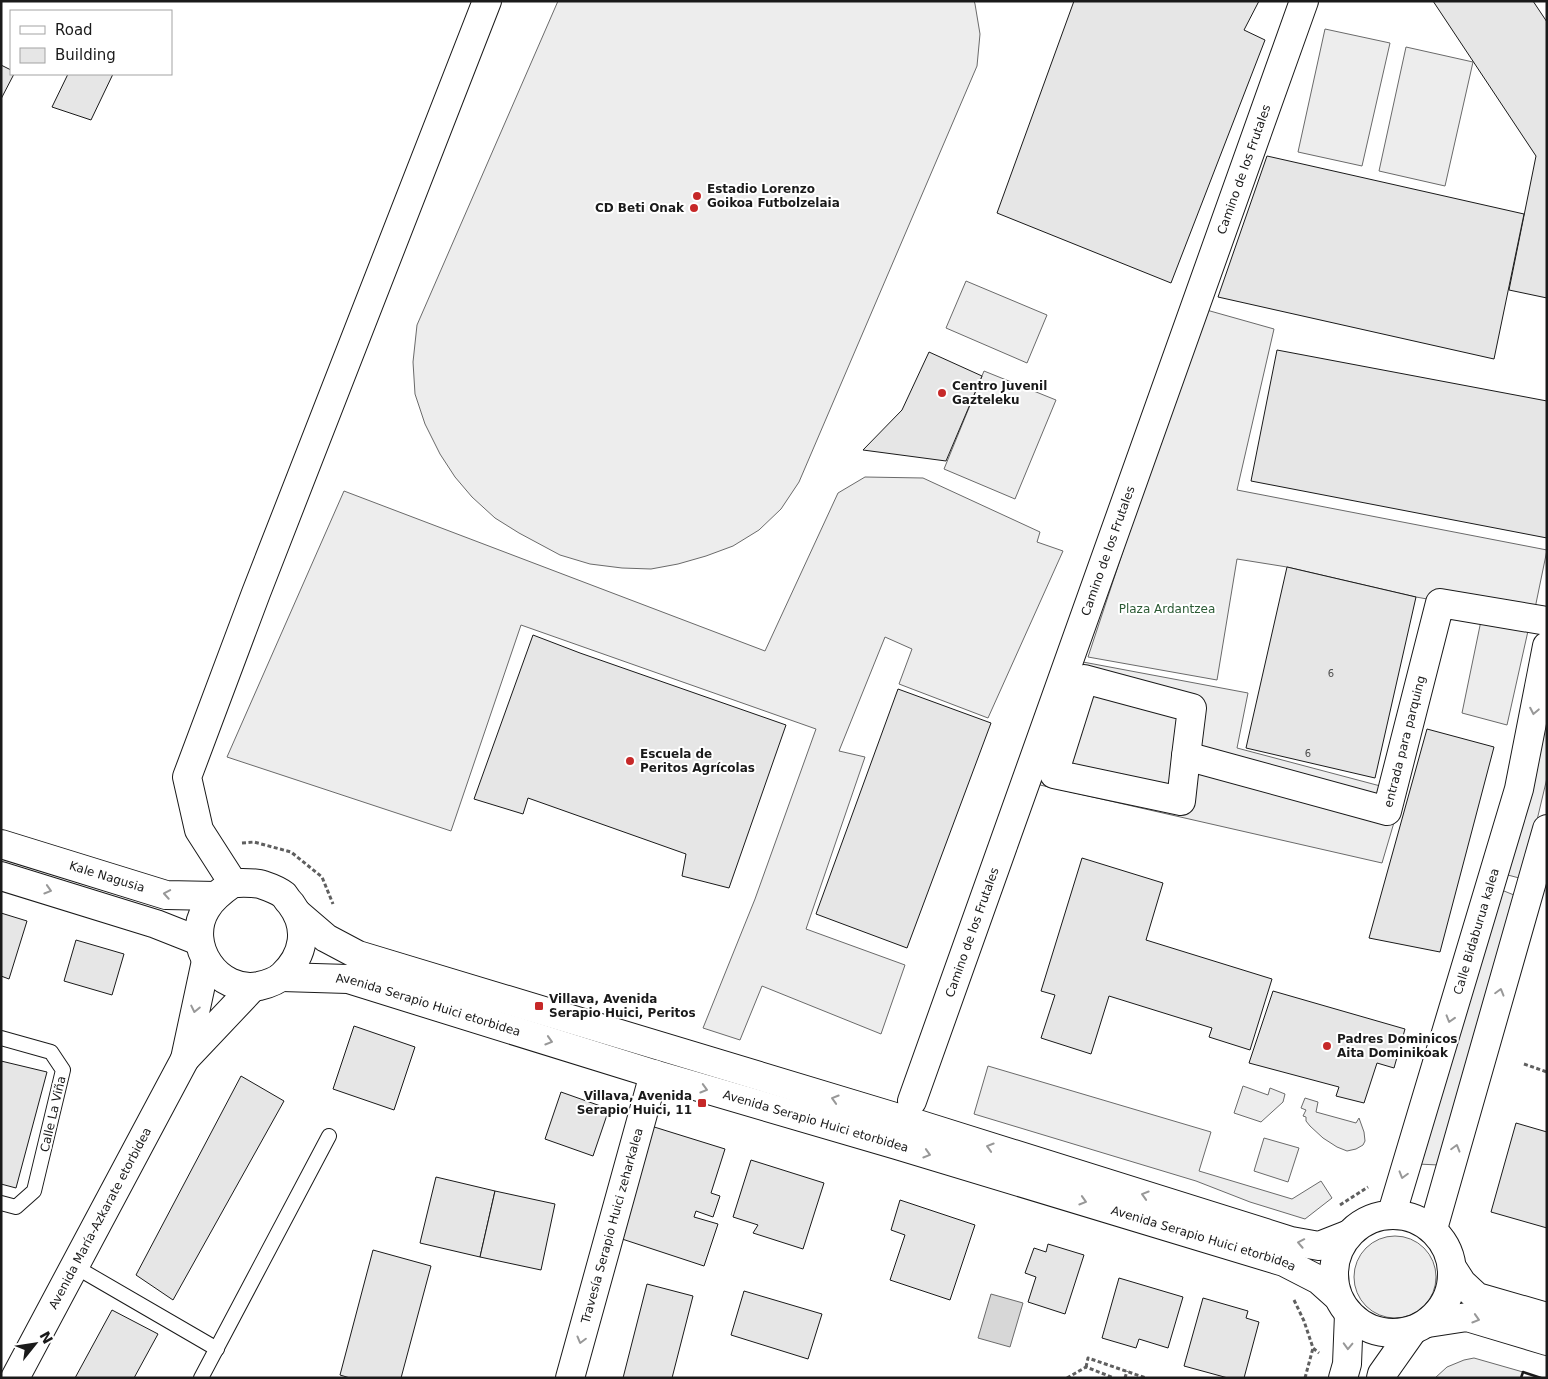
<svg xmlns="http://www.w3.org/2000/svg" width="1548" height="1379" font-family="'DejaVu Sans',sans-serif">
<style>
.built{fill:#ededed;stroke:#6a6a6a}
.water{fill:#d7d7d7;stroke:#6a6a6a}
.building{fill:#e6e6e6;stroke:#1a1a1a}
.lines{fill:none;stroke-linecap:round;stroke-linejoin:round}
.lane-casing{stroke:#1a1a1a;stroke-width:16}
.street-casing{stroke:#1a1a1a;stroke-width:30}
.secondary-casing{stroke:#1a1a1a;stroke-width:30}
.path{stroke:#5f5f5f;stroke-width:3;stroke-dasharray:4 2.5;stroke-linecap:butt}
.lane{stroke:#fff;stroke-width:14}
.street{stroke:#fff;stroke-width:28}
.secondary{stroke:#fff;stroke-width:28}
.wall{stroke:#1a1a1a;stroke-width:2.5}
.oneway{stroke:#989898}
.poi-dot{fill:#c62828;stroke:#fff;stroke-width:2}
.labels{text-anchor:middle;stroke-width:4;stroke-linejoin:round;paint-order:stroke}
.number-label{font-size:10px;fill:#4d4d4d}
.street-label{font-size:12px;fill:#1a1a1a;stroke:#fff}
.poi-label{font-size:12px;font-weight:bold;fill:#1a1a1a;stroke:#fff;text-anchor:start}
.park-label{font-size:12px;fill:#2b5a34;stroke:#fff}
</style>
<rect width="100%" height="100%" fill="#fff"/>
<!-- built -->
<g class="built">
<polygon points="558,1 974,1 975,4 980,34 977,66 799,482 781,509 759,530 733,546 706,556 678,564 651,569 622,568 590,564 560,555 519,533 495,518 472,497 455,477 440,454 425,424 415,394 413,362 417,325"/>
<polygon points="1325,29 1390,43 1362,166 1298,152"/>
<polygon points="1406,47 1473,62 1445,186 1379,171"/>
<polygon points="966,281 1047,315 1027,363 946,328"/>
<polygon points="1203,309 1274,329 1237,490 1547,550 1533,618 1416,597 1287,567 1237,559 1217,680 1088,657"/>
<polygon points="984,371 1056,400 1015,499 944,469"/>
<polygon points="865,477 923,478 1040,532 1037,542 1063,551 988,718 899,684 912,649 885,637 839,751 865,757 806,929 905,965 881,1034 762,986 740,1040 703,1028 755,899 816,729 521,625 451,831 227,757 344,491 765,651 838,493"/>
<polygon points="1483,611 1530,622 1507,725 1462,713"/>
<polygon points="1083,662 1248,693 1237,748 1403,792 1382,863 1040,785"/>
<polygon points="1547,674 1547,778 1523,879 1504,874"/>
<polygon points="1499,889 1519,897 1439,1165 1417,1164"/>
<polygon points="988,1066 1211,1132 1199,1171 1292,1199 1321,1181 1332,1198 1305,1219 1250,1202 1196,1181 974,1114"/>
<polygon points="1243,1086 1268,1095 1270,1088 1285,1094 1283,1102 1261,1122 1234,1113"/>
<polygon points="1305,1098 1318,1102 1316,1112 1356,1123 1359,1118 1364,1132 1365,1141 1363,1145 1356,1149 1347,1151 1337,1147 1323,1138 1310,1126 1306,1121 1306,1117 1303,1116 1306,1110 1301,1108"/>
<polygon points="1264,1138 1299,1148 1288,1182 1254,1171"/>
<circle cx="1395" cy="1277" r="41"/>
<polygon points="1474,1358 1523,1372 1521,1378 1435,1378 1447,1367 1464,1360"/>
</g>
<!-- water -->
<polygon class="water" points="991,1294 1023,1303 1010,1347 978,1338"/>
<!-- building -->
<g class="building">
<polygon points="1074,1 1259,1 1244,30 1265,40 1171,283 997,213"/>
<polygon points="1433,1 1533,1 1547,22 1547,298 1509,290 1536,156"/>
<polygon points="1,65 11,70 11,74 14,74 1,99"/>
<polygon points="68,74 113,74 91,120 52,107"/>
<polygon points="1267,156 1524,214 1494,359 1218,297"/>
<polygon points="1277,350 1547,401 1547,538 1251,481"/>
<polygon points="929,352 982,376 946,461 863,450 902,410"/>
<polygon points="1287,567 1416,597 1375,778 1246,748"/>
<polygon points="533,635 580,653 786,725 729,888 682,876 686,854 528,798 523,814 474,799"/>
<polygon points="898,689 991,723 907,948 816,914"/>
<polygon points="1427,729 1494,747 1440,952 1369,938"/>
<polygon points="1082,858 1163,883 1146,940 1272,979 1250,1050 1209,1037 1212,1028 1109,996 1091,1054 1041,1038 1055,995 1041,991"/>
<polygon points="1,913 27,921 9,979 1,976"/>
<polygon points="76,940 124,954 112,995 64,981"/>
<polygon points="1273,991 1405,1029 1394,1068 1377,1063 1364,1103 1336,1096 1339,1087 1249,1063"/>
<polygon points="354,1026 415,1047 394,1110 333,1089"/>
<polygon points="1,1061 47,1072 16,1188 1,1184"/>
<polygon points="241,1076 284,1101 173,1300 136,1275"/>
<polygon points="561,1092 609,1109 593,1156 545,1139"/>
<polygon points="1516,1123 1547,1132 1547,1228 1491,1212"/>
<polygon points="651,1126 725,1149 711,1193 720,1196 713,1217 696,1211 694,1217 718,1224 704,1266 616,1237"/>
<polygon points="751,1160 824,1183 803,1249 753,1233 758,1225 733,1217"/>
<polygon points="436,1177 495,1191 480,1257 420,1243"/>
<polygon points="495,1191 555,1204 541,1270 480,1257"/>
<polygon points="900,1200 975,1225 950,1300 890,1280 905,1235 891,1230"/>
<polygon points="1048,1244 1084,1255 1065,1314 1028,1302 1036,1277 1025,1273 1034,1248 1046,1252"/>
<polygon points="373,1250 431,1266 401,1378 350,1378 340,1375"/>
<polygon points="1119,1278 1183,1297 1168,1348 1139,1339 1136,1348 1102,1338"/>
<polygon points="647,1284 693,1296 672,1378 623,1378"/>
<polygon points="744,1291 822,1314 808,1359 731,1335"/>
<polygon points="1203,1298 1248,1311 1246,1318 1259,1322 1244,1378 1228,1378 1184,1366"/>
<polygon points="112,1310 158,1334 134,1378 75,1378"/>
</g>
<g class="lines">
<!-- lane casing -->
<g class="lane-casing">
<g id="lane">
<polyline points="1,1038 51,1052 63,1070 34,1191 16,1207 1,1203"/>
<polyline points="74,1266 217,1349"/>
<polyline points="201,1378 329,1136"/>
</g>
</g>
<!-- street casing -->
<g class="street-casing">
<g id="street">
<polygon points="1084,679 1192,708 1186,756 1181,801 1054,774"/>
<path id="s1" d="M1186,756L1387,811L1440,603L1547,621"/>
<polyline points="233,883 199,830 187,777 256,593 487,1"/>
<path id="s2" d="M912,1101L1304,1"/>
<path id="s3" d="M570,1378L654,1074"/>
<polyline points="1343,1378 1347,1364 1349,1314"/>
<polyline points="1381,1378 1382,1374 1413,1330"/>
</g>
</g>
<!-- secondary casing -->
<g class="secondary-casing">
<g id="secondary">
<path id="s4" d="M1,844L166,895L216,896"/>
<polyline points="1,876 156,924 199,941"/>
<path d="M233,883C242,883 255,882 263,885C269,887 279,891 284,895C286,898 289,902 291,904C309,928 304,955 283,975C277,981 268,984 259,986C218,994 184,945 206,909C212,898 223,890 233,883Z"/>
<polyline points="298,914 326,938 358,955 905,1120 1291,1241 1319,1246 1347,1235"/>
<path id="s5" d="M282,977L348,979L654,1074L897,1145L1284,1262L1319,1280L1338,1297"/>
<polyline points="185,1059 206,961"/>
<path id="s6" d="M1392,1213L1519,789L1547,646"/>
<circle cx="1393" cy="1274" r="59"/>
<polyline points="1433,1229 1547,829"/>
<polyline points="1453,1269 1462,1283 1477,1297 1547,1317"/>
<polyline points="1428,1323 1467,1317 1547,1341"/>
<path id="s7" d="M15,1378L185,1059L253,987"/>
</g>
</g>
<!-- path -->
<g class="path">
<polyline points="242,843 254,842 291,852 322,877 333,904"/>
<polyline points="1524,1064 1547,1072"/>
<polyline points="1340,1205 1368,1187"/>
<polyline points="1294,1300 1304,1321 1313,1348 1319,1353"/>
<polyline points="1086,1367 1088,1358 1146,1378"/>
<polyline points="1067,1378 1086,1367 1114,1378"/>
<polyline points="1125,1378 1127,1371"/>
<polyline points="1305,1378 1313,1348"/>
</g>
<!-- lane -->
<use href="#lane" class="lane"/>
<!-- street -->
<use href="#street" class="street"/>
<!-- secondary -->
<use href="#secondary" class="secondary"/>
<!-- wall -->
<polyline class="wall" points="1521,1378 1523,1372 1541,1378"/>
</g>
<!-- one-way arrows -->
<defs><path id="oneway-chevron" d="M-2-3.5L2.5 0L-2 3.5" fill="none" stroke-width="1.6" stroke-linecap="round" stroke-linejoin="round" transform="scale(1.25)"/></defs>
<g class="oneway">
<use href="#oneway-chevron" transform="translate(1534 711) rotate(101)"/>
<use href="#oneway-chevron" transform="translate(48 890) rotate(17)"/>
<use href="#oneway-chevron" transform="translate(167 894) rotate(-170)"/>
<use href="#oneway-chevron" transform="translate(1500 992) rotate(-74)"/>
<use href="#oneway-chevron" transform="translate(195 1009) rotate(102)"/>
<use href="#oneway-chevron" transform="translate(1450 1019) rotate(107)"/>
<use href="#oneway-chevron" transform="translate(549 1041) rotate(17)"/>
<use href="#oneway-chevron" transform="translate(704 1089) rotate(16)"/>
<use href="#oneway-chevron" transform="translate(835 1099) rotate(-163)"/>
<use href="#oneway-chevron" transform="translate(990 1147) rotate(-163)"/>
<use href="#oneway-chevron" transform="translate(1456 1148) rotate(-74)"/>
<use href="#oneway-chevron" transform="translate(927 1154) rotate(17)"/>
<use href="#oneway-chevron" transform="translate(1403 1175) rotate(106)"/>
<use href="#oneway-chevron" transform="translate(1145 1195) rotate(-163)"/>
<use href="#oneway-chevron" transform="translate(1083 1201) rotate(17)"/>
<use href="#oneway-chevron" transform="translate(1301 1243) rotate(-169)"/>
<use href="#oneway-chevron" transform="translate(1476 1319) rotate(17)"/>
<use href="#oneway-chevron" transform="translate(581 1340) rotate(105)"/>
<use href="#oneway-chevron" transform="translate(1348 1346) rotate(92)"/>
</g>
<!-- markers -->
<g class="poi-dot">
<circle cx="697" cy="196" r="5"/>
<circle cx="694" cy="208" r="5"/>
<circle cx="942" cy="393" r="5"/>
<circle cx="630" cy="761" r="5"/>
<rect x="534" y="1001" width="10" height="10" rx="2.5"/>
<circle cx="1327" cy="1046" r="5"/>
<rect x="697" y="1098" width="10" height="10" rx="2.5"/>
</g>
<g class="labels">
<!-- number labels -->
<g class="number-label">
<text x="1331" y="677">6</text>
<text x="1308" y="757">6</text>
</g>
<!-- street labels -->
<g class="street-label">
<text dy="4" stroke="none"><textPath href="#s2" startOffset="989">Camino de los Frutales</textPath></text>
<text dy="4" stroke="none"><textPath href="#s2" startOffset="584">Camino de los Frutales</textPath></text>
<text dy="4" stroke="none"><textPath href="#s1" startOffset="280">entrada para parquing</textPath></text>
<text dy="4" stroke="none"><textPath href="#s4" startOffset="111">Kale Nagusia</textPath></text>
<text dy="4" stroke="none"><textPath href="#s6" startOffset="294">Calle Bidaburua kalea</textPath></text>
<text dy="4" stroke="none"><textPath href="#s2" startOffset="179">Camino de los Frutales</textPath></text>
<text dy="4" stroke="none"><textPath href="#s5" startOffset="150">Avenida Serapio Huici etorbidea</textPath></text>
<text transform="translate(53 1114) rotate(-77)" y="4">Calle La Viña</text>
<text dy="4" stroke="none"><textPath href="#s5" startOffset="555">Avenida Serapio Huici etorbidea</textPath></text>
<text dy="4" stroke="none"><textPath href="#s7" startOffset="181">Avenida María-Azkarate etorbidea</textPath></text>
<text dy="4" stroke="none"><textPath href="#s3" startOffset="158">Travesía Serapio Huici zeharkalea</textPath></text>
<text dy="4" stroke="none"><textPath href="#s5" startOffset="960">Avenida Serapio Huici etorbidea</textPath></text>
</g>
<!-- poi labels -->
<g class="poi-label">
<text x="707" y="193">Estadio Lorenzo<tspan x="707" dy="14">Goikoa Futbolzelaia</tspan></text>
<text x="684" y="212" text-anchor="end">CD Beti Onak</text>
<text x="952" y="390">Centro Juvenil<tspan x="952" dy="14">Gazteleku</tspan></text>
<text x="640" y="758">Escuela de<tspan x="640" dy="14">Peritos Agrícolas</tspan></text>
<text x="549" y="1003">Villava, Avenida<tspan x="549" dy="14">Serapio Huici, Peritos</tspan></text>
<text x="1337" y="1043">Padres Dominicos<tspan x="1337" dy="14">Aita Dominikoak</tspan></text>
<text x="692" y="1100" text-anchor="end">Villava, Avenida<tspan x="692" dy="14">Serapio Huici, 11</tspan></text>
</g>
<!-- park labels -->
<g class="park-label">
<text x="1167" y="613">Plaza Ardantzea</text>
</g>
</g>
<!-- border -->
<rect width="1548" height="1379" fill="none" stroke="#1a1a1a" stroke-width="5"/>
<!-- legend -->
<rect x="10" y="10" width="162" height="65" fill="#ffffff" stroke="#a3a3a3"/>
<rect x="20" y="26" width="25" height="8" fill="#ffffff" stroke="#a3a3a3"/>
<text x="55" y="35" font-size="15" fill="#1a1a1a">Road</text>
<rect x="20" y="48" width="25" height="15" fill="#e6e6e6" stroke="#a3a3a3"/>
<text x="55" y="60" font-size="15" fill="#1a1a1a">Building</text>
<!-- north arrow -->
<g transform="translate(35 1344) rotate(60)" stroke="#ffffff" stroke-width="4" paint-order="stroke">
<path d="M0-4L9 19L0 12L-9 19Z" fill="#1a1a1a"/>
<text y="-8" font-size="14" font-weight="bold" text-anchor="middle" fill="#1a1a1a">N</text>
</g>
</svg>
